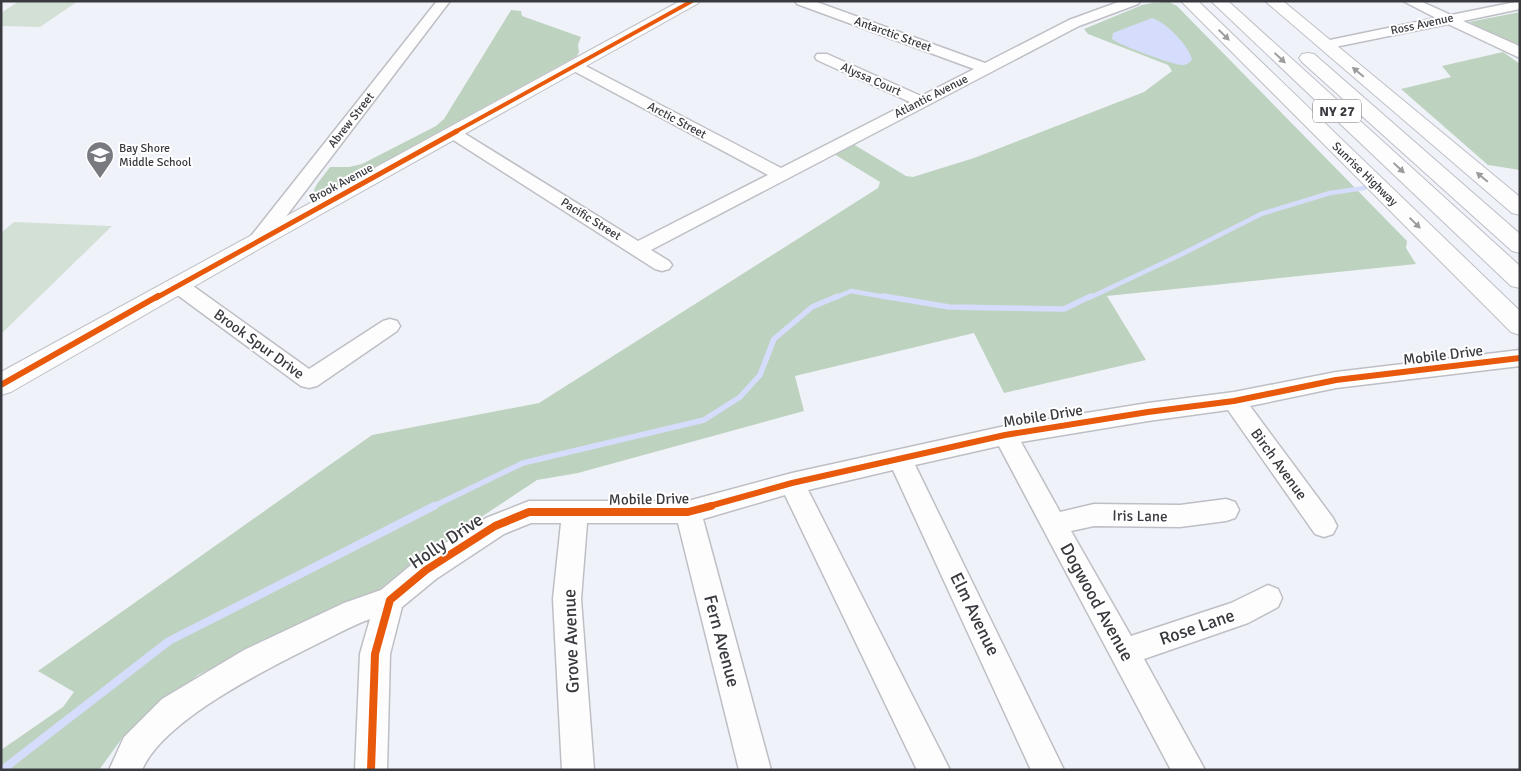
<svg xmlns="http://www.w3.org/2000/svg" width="1521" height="771" font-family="Signika,sans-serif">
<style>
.green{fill:#d3e0d5}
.forest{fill:#bed3bf}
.water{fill:#d6dcfb}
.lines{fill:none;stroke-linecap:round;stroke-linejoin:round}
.stream-far2{stroke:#d6dcfb;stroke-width:4.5}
.stream-far1{stroke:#d6dcfb;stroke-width:5.5}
.stream{stroke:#d6dcfb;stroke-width:8}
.street-casing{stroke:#bebfc5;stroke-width:3}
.secondary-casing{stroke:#bebfc5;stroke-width:2}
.highway-casing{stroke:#bebfc5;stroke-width:2}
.street{fill:#fdfdfe;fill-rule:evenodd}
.secondary{fill:#fdfdfe;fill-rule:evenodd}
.highway{fill:#fdfdfe;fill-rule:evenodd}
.cycleway-far3-casing{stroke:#fff;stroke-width:5.5}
.cycleway-far2-casing{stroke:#fff;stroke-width:8}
.cycleway-far1-casing{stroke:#fff;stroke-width:9}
.cycleway-casing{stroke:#fff;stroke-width:11}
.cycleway-far3{stroke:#e8590c;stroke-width:4}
.cycleway-far2{stroke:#e8590c;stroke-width:5}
.cycleway-far1{stroke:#e8590c;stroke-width:6}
.cycleway{stroke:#e8590c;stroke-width:8}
.oneway{fill:#9b9c9e}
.labels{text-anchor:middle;stroke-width:4;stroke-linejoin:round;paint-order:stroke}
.far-street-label{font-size:12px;fill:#393a3f;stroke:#fff}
.far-poi-label{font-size:12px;fill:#393a3f;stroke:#fff;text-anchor:start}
.shield{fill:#fff;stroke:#747579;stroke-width:1}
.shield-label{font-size:14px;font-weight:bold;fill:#393a3f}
.street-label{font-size:15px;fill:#393a3f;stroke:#fff}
.near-street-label{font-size:18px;fill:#393a3f;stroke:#fff}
</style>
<rect width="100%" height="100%" fill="#f0f2fa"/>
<!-- green -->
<g class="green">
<polygon points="19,1 78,1 40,27 1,26 1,13"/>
<polygon points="14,222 112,226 1,334 1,233"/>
</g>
<!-- forest -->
<g class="forest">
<polygon points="1169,2 1177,6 1407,241 1406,248 1416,264 1107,296 1146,360 1004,393 974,333 795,376 804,411 578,473 537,480 412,563 376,592 346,601 198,675 123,737 99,770 1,770 1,750 63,707 74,692 38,671 372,435 539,403 878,188 880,182 834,154 853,144 906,176 913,177 974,158 1144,92 1172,71 1168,65 1088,34 1084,29 1142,5 1152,3"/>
<polygon points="511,10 521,11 522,16 581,37 578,45 579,52 577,56 324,195 316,195 314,190 317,184 330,167 349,167 362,164 436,126 444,119"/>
<polygon points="1520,12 1520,47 1469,22"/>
<polygon points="1503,52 1520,64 1520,170 1488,165 1401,89 1451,77 1442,66"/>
</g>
<!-- water -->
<path class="water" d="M1152,18C1166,22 1189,46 1192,60C1189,63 1186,65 1182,65C1173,65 1119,45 1112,39L1113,33Z"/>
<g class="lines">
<!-- stream-far2 -->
<g class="stream-far2">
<polyline points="835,298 851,291 891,298"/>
<polyline points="1089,298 1180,255 1261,214 1330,193 1364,188"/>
</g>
<!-- stream-far1 -->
<g class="stream-far1">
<polyline points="883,296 949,307 1064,309 1091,296"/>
<polyline points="432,507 523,463 704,420 740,397 760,375 774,339 812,307 838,296"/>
</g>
<!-- stream -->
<polyline class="stream" points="2,770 169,641 434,506"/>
<!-- street casing -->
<g class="street-casing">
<g id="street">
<polygon points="437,1 450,1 265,244 258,246 251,244 249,240 251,236"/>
<polygon points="795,1 814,1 985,63 1069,20 1121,1 1140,1 1138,4 1079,26 651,250 669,261 672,265 669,269 662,271 655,269 447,136 445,133 447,130 459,130 638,241 768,175 570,69 568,66 570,63 580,63 781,168 910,102 817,60 815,57 817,54 827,54 921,96 974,69 797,4"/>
<polygon points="1403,1 1420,1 1451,15 1520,1 1520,9 1463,21 1517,45 1520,47 1520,58 1448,24 1325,49 1318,45 1325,41 1436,18"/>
<polygon points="179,280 186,281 309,369 383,321 390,319 397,321 400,326 397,331 317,386 309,388 301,386 172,291 169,286 172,281"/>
<path d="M1520,350V366L1336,388L1250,406L1333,518L1337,526L1333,534L1324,537L1315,534L1228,410L1148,421L1021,442L1060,512L1094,504L1180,505L1226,499L1235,502L1239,510L1235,518L1226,521L1180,527L1094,526L1071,531L1131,636L1231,603L1268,585L1278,589L1282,598L1278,607L1248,623L1144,659L1205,770H1171L999,446L915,465L1064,770H1031L893,470L808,490L950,770H917L785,495L703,519L771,770H739L678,523H587L581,599L594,770H562L553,599L561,523H531L504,534L436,579L402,607L390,654L387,770H355L360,654L370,619C351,626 333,636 315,645C267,669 163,720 142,770H109L124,737L162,699L244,650L344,603L381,590L416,561L486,518L529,501H688L792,473L1005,426L1148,403L1234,392L1336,372Z"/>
</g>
</g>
<!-- secondary casing -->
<g class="secondary-casing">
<g id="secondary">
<polygon points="680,1 700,1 697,4 266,245 11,392 1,395 1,372"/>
<polygon points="1181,1 1198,1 1520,311 1520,335 1511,332"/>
<polygon points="1265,1 1283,1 1520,197 1520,215 1512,213"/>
</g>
</g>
<!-- highway casing -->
<g class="highway-casing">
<g id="highway">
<polygon points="1211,1 1228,1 1520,266 1520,288 1511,286"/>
<polygon points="1308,53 1314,54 1520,234 1520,253 1512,251 1302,62 1299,58 1302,54"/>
</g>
</g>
<!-- street -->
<use href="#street" class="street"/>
<!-- secondary -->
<use href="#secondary" class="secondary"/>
<!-- highway -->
<use href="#highway" class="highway"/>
<!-- cycleway-far3 casing -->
<g class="cycleway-far3-casing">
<polyline id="cycleway-far3" points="455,132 692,1"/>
</g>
<!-- cycleway-far2 casing -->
<g class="cycleway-far2-casing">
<polyline id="cycleway-far2" points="156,298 457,131"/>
</g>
<!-- cycleway-far1 casing -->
<g class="cycleway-far1-casing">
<g id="cycleway-far1">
<polyline points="1,385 158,296"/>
<polyline points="706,507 792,483 1005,435 1148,412 1234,401 1336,380 1520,358"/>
</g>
</g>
<!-- cycleway casing -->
<g class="cycleway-casing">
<polyline id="cycleway" points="371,770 375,654 390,600 426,570 495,526 529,512 688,512 711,506"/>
</g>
<!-- cycleway-far3 -->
<use href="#cycleway-far3" class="cycleway-far3"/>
<!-- cycleway-far2 -->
<use href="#cycleway-far2" class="cycleway-far2"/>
<!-- cycleway-far1 -->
<use href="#cycleway-far1" class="cycleway-far1"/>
<!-- cycleway -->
<use href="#cycleway" class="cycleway"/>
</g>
<!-- one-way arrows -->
<defs><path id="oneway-solid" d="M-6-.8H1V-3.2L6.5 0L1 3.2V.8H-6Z" transform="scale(1.25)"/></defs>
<g class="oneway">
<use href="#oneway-solid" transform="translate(1224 35) rotate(44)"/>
<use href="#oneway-solid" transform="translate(1280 58) rotate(43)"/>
<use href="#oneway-solid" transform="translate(1358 72) rotate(-140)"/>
<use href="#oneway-solid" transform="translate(1399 168) rotate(43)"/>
<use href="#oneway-solid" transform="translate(1482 177) rotate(-140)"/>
<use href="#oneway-solid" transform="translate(1415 223) rotate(44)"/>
</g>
<!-- icons -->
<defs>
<g id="school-pin" transform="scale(1.4375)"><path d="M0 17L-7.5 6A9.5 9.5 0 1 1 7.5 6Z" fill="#797a80" stroke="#fff"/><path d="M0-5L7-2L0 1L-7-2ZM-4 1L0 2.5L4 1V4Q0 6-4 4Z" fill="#fff"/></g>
</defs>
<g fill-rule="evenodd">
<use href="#school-pin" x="100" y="155"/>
</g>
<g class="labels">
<!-- far-street labels -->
<g class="far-street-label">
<text transform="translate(1422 24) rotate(-12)" y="4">Ross Avenue</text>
<text transform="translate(893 34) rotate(20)" y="4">Antarctic Street</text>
<text transform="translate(871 79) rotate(24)" y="4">Alyssa Court</text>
<text transform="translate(931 96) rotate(-27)" y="4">Atlantic Avenue</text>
<text transform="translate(351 120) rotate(-52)" y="4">Abrew Street</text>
<text transform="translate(677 120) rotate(28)" y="4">Arctic Street</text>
<text transform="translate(1365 174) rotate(44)" y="4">Sunrise Highway</text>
<text transform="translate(341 183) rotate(-28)" y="4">Brook Avenue</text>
<text transform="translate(591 219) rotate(32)" y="4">Pacific Street</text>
</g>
<!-- far-poi labels -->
<g class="far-poi-label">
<text x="119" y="152">Bay Shore<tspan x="119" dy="14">Middle School</tspan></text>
</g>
<!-- shield labels -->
<rect class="shield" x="1313" y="99.5" width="48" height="23" rx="4"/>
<g class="shield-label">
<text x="1337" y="116">NY 27</text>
</g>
<!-- street labels -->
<g class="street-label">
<text transform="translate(259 344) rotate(36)" y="5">Brook Spur Drive</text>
<text transform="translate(1443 355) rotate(-7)" y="5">Mobile Drive</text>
<text transform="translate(1043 416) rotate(-9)" y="5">Mobile Drive</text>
<text transform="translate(1279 464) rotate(54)" y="5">Birch Avenue</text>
<text transform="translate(649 499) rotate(-1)" y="5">Mobile Drive</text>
<text transform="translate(1140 516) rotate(1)" y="5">Iris Lane</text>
</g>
<!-- near-street labels -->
<g class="near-street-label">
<text transform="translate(446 541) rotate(-34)" y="6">Holly Drive</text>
<text transform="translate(1097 602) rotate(61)" y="6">Dogwood Avenue</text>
<text transform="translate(975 614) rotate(64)" y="6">Elm Avenue</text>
<text transform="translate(1197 627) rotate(-19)" y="6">Rose Lane</text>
<text transform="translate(571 641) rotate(-92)" y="6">Grove Avenue</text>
<text transform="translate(722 641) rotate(75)" y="6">Fern Avenue</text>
</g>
</g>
<!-- border -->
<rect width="1521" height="771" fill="none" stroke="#393a3f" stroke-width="5"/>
</svg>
